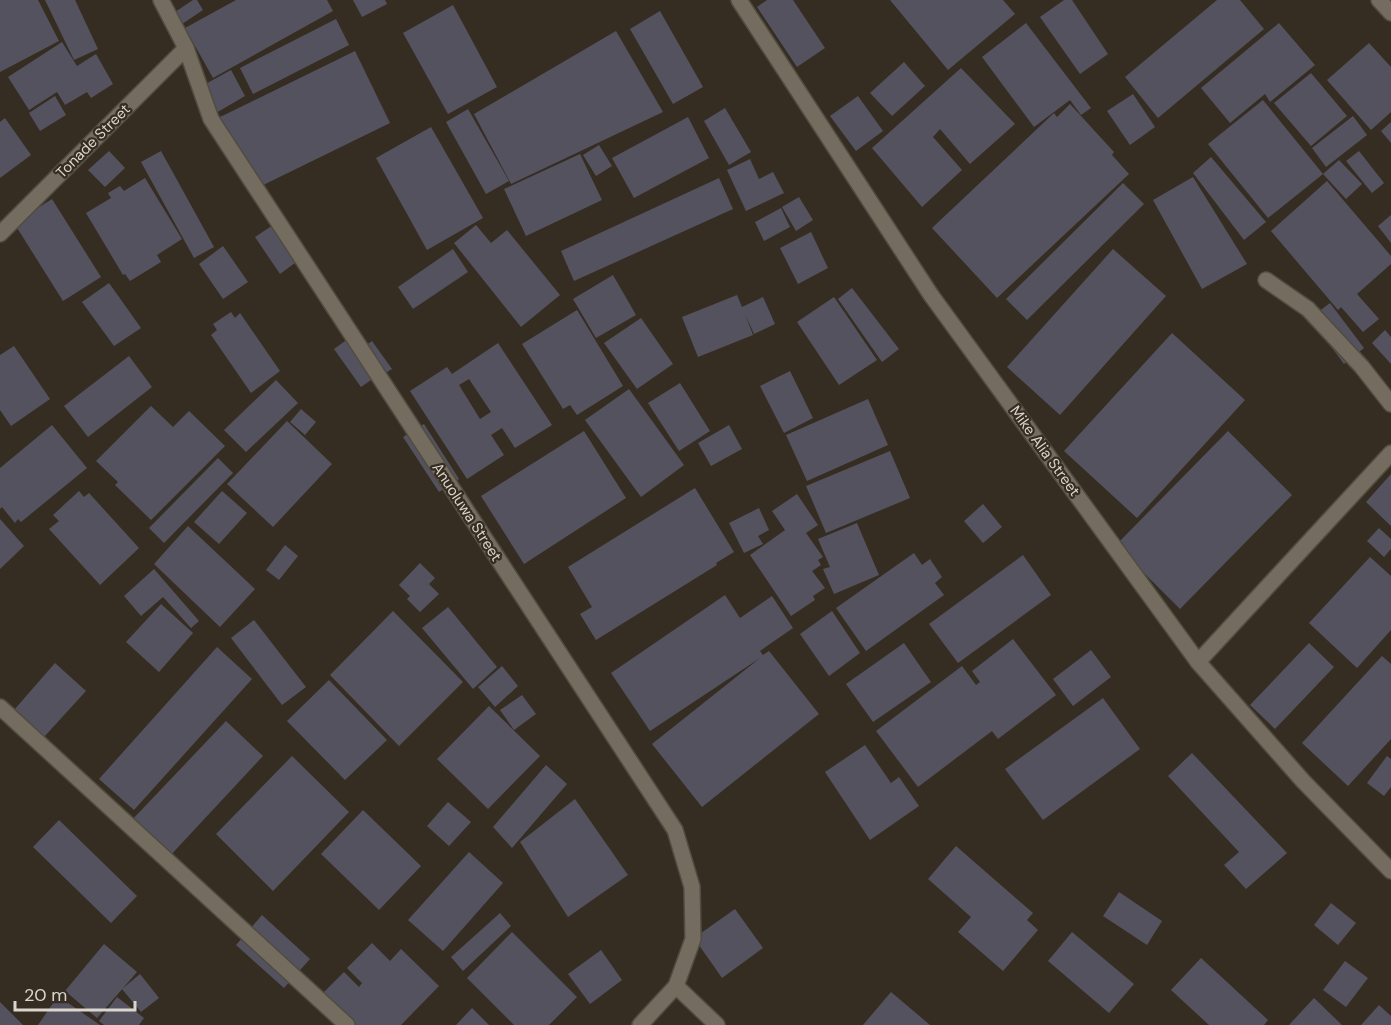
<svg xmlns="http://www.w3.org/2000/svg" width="1391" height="1025" font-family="'DM Sans',sans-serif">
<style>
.building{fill:#555260;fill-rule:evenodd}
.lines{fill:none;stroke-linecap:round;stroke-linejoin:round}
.service-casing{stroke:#514c41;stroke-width:18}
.minor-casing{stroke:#514c41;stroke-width:18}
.service{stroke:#746c5e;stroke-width:15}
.minor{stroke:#746c5e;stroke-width:15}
.labels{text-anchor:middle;stroke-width:4.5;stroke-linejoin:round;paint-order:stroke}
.street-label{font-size:15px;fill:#dad6ce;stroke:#352d21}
</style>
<rect width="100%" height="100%" fill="#352d21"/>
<!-- building -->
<g class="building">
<polygon points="0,0 38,0 59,41 0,72"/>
<polygon points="45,0 75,0 98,49 74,60"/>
<polygon points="193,0 197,0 203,10 176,28 169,16"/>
<polygon points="236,0 327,0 333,11 213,78 185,28"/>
<polygon points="353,0 385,0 387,4 362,17"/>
<polygon points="767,0 793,0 825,48 797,67 757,7"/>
<polygon points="890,0 1003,0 1015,14 948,70"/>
<polygon points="1064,0 1072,0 1108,54 1080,74 1040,17"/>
<polygon points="1217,0 1240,0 1264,29 1158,118 1125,77"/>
<polygon points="453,5 497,87 448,114 403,33"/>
<polygon points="660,11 703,87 673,104 630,29"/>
<polygon points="336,19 349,45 253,94 240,68"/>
<polygon points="1026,23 1091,108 1081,115 1070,100 1034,127 982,57"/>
<polygon points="1279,23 1315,65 1270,102 1265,94 1230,123 1201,88"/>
<polygon points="616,31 663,112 511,184 474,114"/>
<polygon points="62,42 77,66 96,54 113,84 91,98 87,92 65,105 57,92 29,110 8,77"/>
<polygon points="1369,43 1391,67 1391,112 1371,130 1327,80"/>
<polygon points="355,51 390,123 253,190 218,118"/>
<polygon points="904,62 925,86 892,116 870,93"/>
<polygon points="961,68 1015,124 970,164 940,129 933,137 962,170 922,207 872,148"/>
<polygon points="231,70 245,96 216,113 200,87"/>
<polygon points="1311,73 1347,116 1311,146 1274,103"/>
<polygon points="1133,94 1155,127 1130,145 1107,111"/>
<polygon points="55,96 66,115 40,131 29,113"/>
<polygon points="858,96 883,131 856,151 830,116"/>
<polygon points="1263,100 1323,174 1268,218 1208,144"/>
<polygon points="1070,104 1114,152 1112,155 1129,174 997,298 932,228 1054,113 1057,117"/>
<polygon points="725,108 751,152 729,165 704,121"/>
<polygon points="468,109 509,181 486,194 446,122"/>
<polygon points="1353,116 1367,135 1326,167 1312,148"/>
<polygon points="688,117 709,158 634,198 612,158"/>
<polygon points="5,118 31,155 0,178 0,122"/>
<polygon points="1391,122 1391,143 1381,131"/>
<polygon points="431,127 483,218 427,250 376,158"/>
<polygon points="599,145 612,166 596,176 583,155"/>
<polygon points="109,151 125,168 105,187 88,170"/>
<polygon points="161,151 214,247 194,258 141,162"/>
<polygon points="1359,151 1384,183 1372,193 1346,161"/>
<polygon points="580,154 602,200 526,236 504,189"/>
<polygon points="1211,157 1266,222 1244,240 1193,173"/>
<polygon points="750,159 759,179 773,172 784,193 746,211 727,170"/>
<polygon points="1339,160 1362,184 1346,199 1323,174"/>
<polygon points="1193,177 1247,264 1202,289 1153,200"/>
<polygon points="145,178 182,239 157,255 161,262 130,281 125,274 123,275 86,213 111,198 108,193 120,186 124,191"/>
<polygon points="719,178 733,209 574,281 561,251"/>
<polygon points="1327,181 1391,256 1391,264 1357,294 1379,319 1363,332 1341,307 1338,310 1271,231"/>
<polygon points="1123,183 1144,204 1027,320 1006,299"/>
<polygon points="799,197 813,220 796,231 782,207"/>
<polygon points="52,199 101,277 63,301 14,223"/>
<polygon points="781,208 790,227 764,241 755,222"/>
<polygon points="1391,215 1391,243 1378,226"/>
<polygon points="279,221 303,257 280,274 255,237"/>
<polygon points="476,225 491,243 507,230 560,295 521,327 454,243"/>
<polygon points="811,232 828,268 798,284 780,248"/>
<polygon points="223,246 248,282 223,299 199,264"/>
<polygon points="453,249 468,272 413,309 398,287"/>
<polygon points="1113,249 1166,296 1060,415 1007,367"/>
<polygon points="613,275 636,315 596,338 573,299"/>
<polygon points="109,283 141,328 114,346 82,302"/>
<polygon points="852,288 899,349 882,362 838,299"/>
<polygon points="737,295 742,307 763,297 775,324 754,334 745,314 753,335 698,357 682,317"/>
<polygon points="834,297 877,360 839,385 797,322"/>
<polygon points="1330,303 1364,348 1344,364 1310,318"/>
<polygon points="577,310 623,386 577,415 570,405 563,409 522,344"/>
<polygon points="231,312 235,318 240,313 280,371 251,393 211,335 217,330 213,324"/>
<polygon points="641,318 673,364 637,389 604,343"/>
<polygon points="1385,330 1391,337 1391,364 1372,343"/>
<polygon points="356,333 365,346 372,341 392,369 382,375 381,373 361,387 334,349"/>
<polygon points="1172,333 1245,400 1137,518 1064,451"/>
<path d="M498,343L552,425L515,448L502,428L491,435L504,455L467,479L410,391L447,367L452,374ZM469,379L491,412L480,419L459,385Z"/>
<polygon points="14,346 50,399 11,426 0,410 0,355"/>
<polygon points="129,356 152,387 88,437 64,406"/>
<polygon points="790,371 813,418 784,433 760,386"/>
<polygon points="276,380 298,403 246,452 224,430"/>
<polygon points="680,383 710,431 679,451 648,403"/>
<polygon points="629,389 684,465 641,497 585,420"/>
<polygon points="868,399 888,445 807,481 786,435"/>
<polygon points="151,406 173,427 189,411 225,446 151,520 115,485 118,482 96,461"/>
<polygon points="301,409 316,422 305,435 290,422"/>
<polygon points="287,421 332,464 273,527 227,484"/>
<polygon points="424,424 459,479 439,492 403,437"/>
<polygon points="52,425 87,468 21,522 18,519 15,523 2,507 0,509 0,468"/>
<polygon points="729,425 742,449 711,466 698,443"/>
<polygon points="584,431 626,498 524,564 481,496"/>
<polygon points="1228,431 1292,495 1180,609 1116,545"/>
<polygon points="890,451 910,498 826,533 806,486"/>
<polygon points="218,458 233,473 164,543 149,528"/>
<polygon points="1391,474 1391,526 1366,502"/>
<polygon points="695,488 734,552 716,563 717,565 596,640 580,614 592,607 568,567"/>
<polygon points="79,491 84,497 89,493 139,548 100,585 49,529 59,521 53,515"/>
<polygon points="222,491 247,513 219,544 194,522"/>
<polygon points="797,494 818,525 806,533 823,557 818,560 821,565 812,571 825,588 813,596 815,600 791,616 750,555 785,530 772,511"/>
<polygon points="983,504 1002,527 983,543 964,521"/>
<polygon points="759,508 769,530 758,536 763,544 744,553 729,523"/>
<polygon points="0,519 24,546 0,569"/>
<polygon points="857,523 879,575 834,594 823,569 830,567 818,539"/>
<polygon points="188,526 255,589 220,627 154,564"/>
<polygon points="1379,528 1391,539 1391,549 1384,557 1367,541"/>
<polygon points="285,545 298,556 279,580 266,570"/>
<polygon points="914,553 922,565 930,559 942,577 935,583 944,595 866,651 836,608"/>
<polygon points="1023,555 1051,595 958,663 929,624"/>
<polygon points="1370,557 1391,576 1391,630 1357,668 1309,623"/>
<polygon points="420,563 435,578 429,584 439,594 420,612 407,599 410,596 399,585"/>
<polygon points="154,569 199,621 191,628 163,597 141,616 124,596"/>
<polygon points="725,595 740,618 772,596 793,628 760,651 763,655 769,651 819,714 702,807 652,744 760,658 650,731 611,673"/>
<polygon points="161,604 193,633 159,672 126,642"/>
<polygon points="448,607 497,667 473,689 422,628"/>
<polygon points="393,611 463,682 399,746 330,675"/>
<polygon points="832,611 860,653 829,676 800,634"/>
<polygon points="254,620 306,687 282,705 231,638"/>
<polygon points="1013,639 1056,695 998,739 992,731 918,787 876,731 962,666 976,685 980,682 972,671"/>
<polygon points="904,643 931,682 873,722 846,684"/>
<polygon points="1309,643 1334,667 1275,729 1250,705"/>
<polygon points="217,647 252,679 134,810 99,779"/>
<polygon points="1091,650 1111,677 1073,706 1053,679"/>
<polygon points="1382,656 1391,664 1391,739 1348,786 1302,743"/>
<polygon points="55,663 86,691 44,737 14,710"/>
<polygon points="502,666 518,686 495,707 478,687"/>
<polygon points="329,680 387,740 345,780 287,721"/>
<polygon points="522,695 536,714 514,730 500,710"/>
<polygon points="1103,698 1140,749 1043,820 1005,769"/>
<polygon points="489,706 540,756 488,809 437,759"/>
<polygon points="226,721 263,756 168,858 130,822"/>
<polygon points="865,745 891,783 899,777 919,806 870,840 825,772"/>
<polygon points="1192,753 1287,853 1246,889 1224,865 1239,852 1168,776"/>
<polygon points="292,756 349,812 273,891 216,834"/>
<polygon points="1387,756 1391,759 1391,787 1384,796 1367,783"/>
<polygon points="546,765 567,784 512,848 493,827"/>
<polygon points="575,799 628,875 568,917 520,842"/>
<polygon points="448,802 471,822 449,846 427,826"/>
<polygon points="363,810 421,866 379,910 321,854"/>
<polygon points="59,820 137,896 111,923 33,847"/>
<polygon points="956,846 1033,913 1027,920 1038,930 1003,971 958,932 971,917 928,879"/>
<polygon points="469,852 503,883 443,951 408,920"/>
<polygon points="1119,892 1162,921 1147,945 1103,916"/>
<polygon points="1331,903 1356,923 1338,945 1314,925"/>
<polygon points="735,909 763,948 722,978 694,938"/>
<polygon points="500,913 511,926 463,971 451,957"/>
<polygon points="262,915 310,959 284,988 236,945"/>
<polygon points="512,932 577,997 549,1025 514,1025 467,978"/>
<polygon points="1072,932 1134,984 1109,1013 1048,961"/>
<polygon points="372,943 390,961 401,949 439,986 401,1025 348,1025 319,997 344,972 359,987 362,983 347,968"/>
<polygon points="104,944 137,972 97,1018 65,991"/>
<polygon points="601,950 622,980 590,1004 568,974"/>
<polygon points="1201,958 1268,1020 1264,1025 1209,1025 1171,990"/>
<polygon points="1345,961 1368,978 1346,1007 1323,990"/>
<polygon points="140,974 159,998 141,1012 122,989"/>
<polygon points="891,992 930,1025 863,1025"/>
<polygon points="58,996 100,1025 38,1025"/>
<polygon points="117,997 144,1018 139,1025 104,1025 99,1021"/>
<polygon points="1314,998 1342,1025 1289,1025"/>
<polygon points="0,1002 23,1025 0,1025"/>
<polygon points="1379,1005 1391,1016 1391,1025 1361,1025"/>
<polygon points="472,1008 489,1025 456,1025"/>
</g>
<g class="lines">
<!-- service casing -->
<g class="service-casing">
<polyline id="service" points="1266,280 1308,309 1362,367 1391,404"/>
</g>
<!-- minor casing -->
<g class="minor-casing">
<g id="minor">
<polyline points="161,0 186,48 211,119 675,830 692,887 693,939 676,986 717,1025"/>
<polyline points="739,0 931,295 1198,662 1303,781 1391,871"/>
<polyline points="1379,0 1391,13"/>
<polyline points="0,234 186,48"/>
<polyline points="1198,662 1391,453"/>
<polyline points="0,707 347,1025"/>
<polyline points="640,1025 676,986"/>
</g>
</g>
<!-- service -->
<use href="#service" class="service"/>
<!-- minor -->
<use href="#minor" class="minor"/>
</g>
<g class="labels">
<!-- street labels -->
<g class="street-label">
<text transform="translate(93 141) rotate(-45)" y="5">Tonade Street</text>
<text transform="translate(1045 451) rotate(54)" y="5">Mike Alia Street</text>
<text transform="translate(467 512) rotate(57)" y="5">Anuoluwa Street</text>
</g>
</g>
<!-- scale -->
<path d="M15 1001v9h120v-9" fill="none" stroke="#dad6ce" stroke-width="3"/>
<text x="24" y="1001" font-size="18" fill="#dad6ce" stroke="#352d21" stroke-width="4.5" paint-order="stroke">20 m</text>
</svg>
